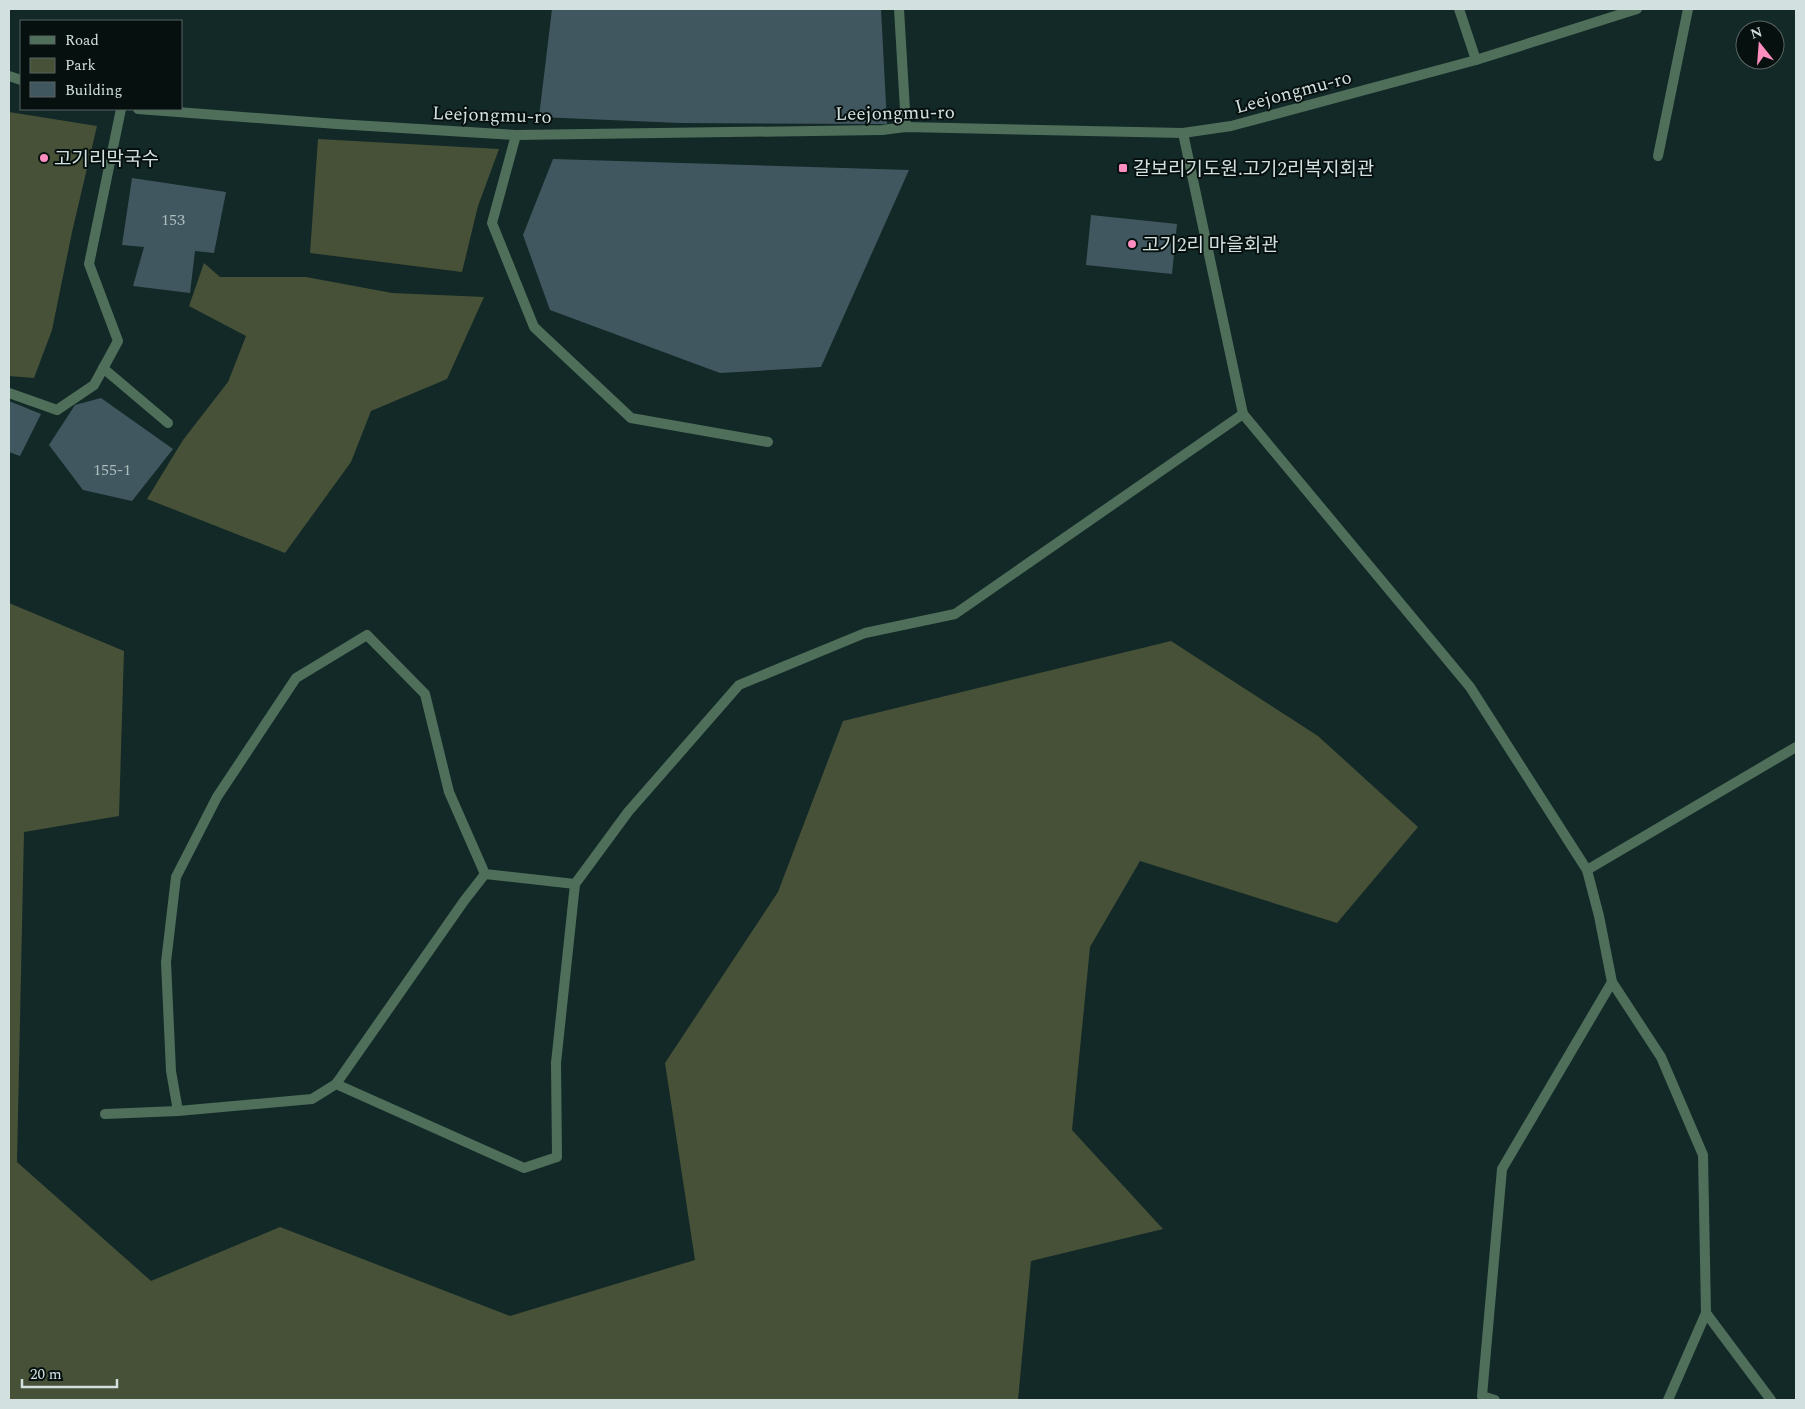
<svg xmlns="http://www.w3.org/2000/svg" width="1805" height="1409" font-family="Spectral,'Noto Sans KR',serif">
<style>
.green{fill:#475137}
.building{fill:#41575f}
.lines{fill:none;stroke-linecap:round;stroke-linejoin:round}
.service{stroke:#4f6f5b;stroke-width:10}
.minor{stroke:#4f6f5b;stroke-width:10}
.poi-dot{fill:#fd8ebf;stroke:#06100f;stroke-width:2}
.labels{text-anchor:middle;stroke-width:4;stroke-linejoin:round;paint-order:stroke}
.number-label{font-size:16px;fill:#aebebf}
.street-label{font-size:19px;fill:#d2e0df;stroke:#06100f}
.poi-label{font-size:19px;fill:#d2e0df;stroke:#06100f;text-anchor:start}
</style>
<rect width="100%" height="100%" fill="#122928"/>
<!-- green -->
<g class="green">
<polygon points="9,112 97,126 72,232 52,330 34,378 9,376"/>
<polygon points="318,139 499,149 478,206 462,272 310,253"/>
<polygon points="204,263 220,277 306,277 392,293 484,297 447,379 371,411 351,462 285,553 147,499 183,440 228,382 246,336 189,306"/>
<polygon points="9,603 124,651 119,816 24,832 17,1162 151,1281 280,1227 510,1316 695,1260 665,1063 778,892 843,721 1171,641 1318,736 1418,827 1337,923 1140,861 1090,947 1072,1130 1163,1229 1031,1261 1018,1400 9,1400"/>
</g>
<!-- building -->
<g class="building">
<polygon points="552,9 881,9 887,124 680,123 539,117"/>
<polygon points="553,159 909,170 821,367 720,373 550,310 523,235"/>
<polygon points="132,178 226,192 214,253 195,251 190,293 133,286 144,247 122,245"/>
<polygon points="1091,215 1177,224 1172,274 1086,265"/>
<polygon points="101,398 173,449 132,501 83,490 49,445 75,405"/>
<polygon points="9,401 41,414 20,456 9,452"/>
</g>
<g class="lines">
<!-- service -->
<polyline class="service" points="1658,156 1688,9"/>
<!-- minor -->
<g class="minor">
<polyline points="899,9 906,127"/>
<polyline points="1459,9 1476,60"/>
<polyline points="9,76 21,80"/>
<polyline points="138,109 337,124 516,135 882,130 906,127 1183,133 1231,126 1476,60 1637,9"/>
<polyline points="516,135 492,223 534,327 631,418 768,442"/>
<polyline points="103,368 168,423"/>
<polyline points="9,393 57,410 94,385 118,341 89,264 121,109"/>
<polyline points="1243,414 1470,687 1587,870 1599,916 1612,982 1661,1057 1703,1155 1706,1313 1668,1400"/>
<polyline points="1587,870 1796,747"/>
<polyline points="336,1084 524,1168 557,1157 556,1063 575,884"/>
<polyline points="178,1111 171,1071 166,962 176,877 217,797 296,678 367,635 425,694 449,792 485,874 575,884 628,812 739,685 865,633 955,614 1243,414 1183,133"/>
<polyline points="105,1114 178,1111 312,1099 336,1084 464,901 485,874"/>
<polyline points="1706,1313 1771,1400"/>
<polyline points="1495,1400 1482,1396 1502,1169 1612,982"/>
</g>
</g>
<!-- markers -->
<g class="poi-dot">
<circle cx="44" cy="158" r="5"/>
<rect x="1118" y="163" width="10" height="10" rx="2.5"/>
<circle cx="1132" cy="244" r="5"/>
</g>
<g class="labels">
<!-- number labels -->
<g class="number-label">
<text x="173" y="225">153</text>
<text x="112" y="475">155-1</text>
</g>
<!-- street labels -->
<g class="street-label">
<text transform="translate(1293 91) rotate(-15)" y="7">Leejongmu-ro</text>
<text transform="translate(895 112) rotate(-1)" y="7">Leejongmu-ro</text>
<text transform="translate(492 114) rotate(2)" y="7">Leejongmu-ro</text>
</g>
<!-- poi labels -->
<g class="poi-label">
<text x="54" y="165">고기리막국수</text>
<text x="1133" y="175">갈보리기도원.고기2리복지회관</text>
<text x="1142" y="251">고기2리 마을회관</text>
</g>
</g>
<!-- border -->
<rect width="1805" height="1409" fill="none" stroke="#d2e0df" stroke-width="20"/>
<!-- legend -->
<rect x="20" y="20" width="162" height="90" fill="#06100f" stroke="#586362"/>
<rect x="30" y="36" width="25" height="8" fill="#4f6f5b" stroke="#586362"/>
<text x="65" y="45" font-size="15" fill="#d2e0df">Road</text>
<rect x="30" y="58" width="25" height="15" fill="#475137" stroke="#586362"/>
<text x="65" y="70" font-size="15" fill="#d2e0df">Park</text>
<rect x="30" y="82" width="25" height="15" fill="#41575f" stroke="#586362"/>
<text x="65" y="95" font-size="15" fill="#d2e0df">Building</text>
<!-- north arrow -->
<g transform="translate(1760 45) rotate(343)"><circle r="24" fill="#06100f" stroke="#586362"/>
<path d="M0-4L9 19L0 12L-9 19Z" fill="#fd8ebf"/>
<text y="-8" font-size="14" font-weight="bold" text-anchor="middle" fill="#d2e0df">N</text>
</g>
<!-- scale -->
<path d="M22 1379v8h95v-8" fill="none" stroke="#d2e0df" stroke-width="2.5"/>
<text x="30" y="1379" font-size="15" fill="#d2e0df" stroke="#06100f" stroke-width="4" paint-order="stroke">20 m</text>
</svg>
